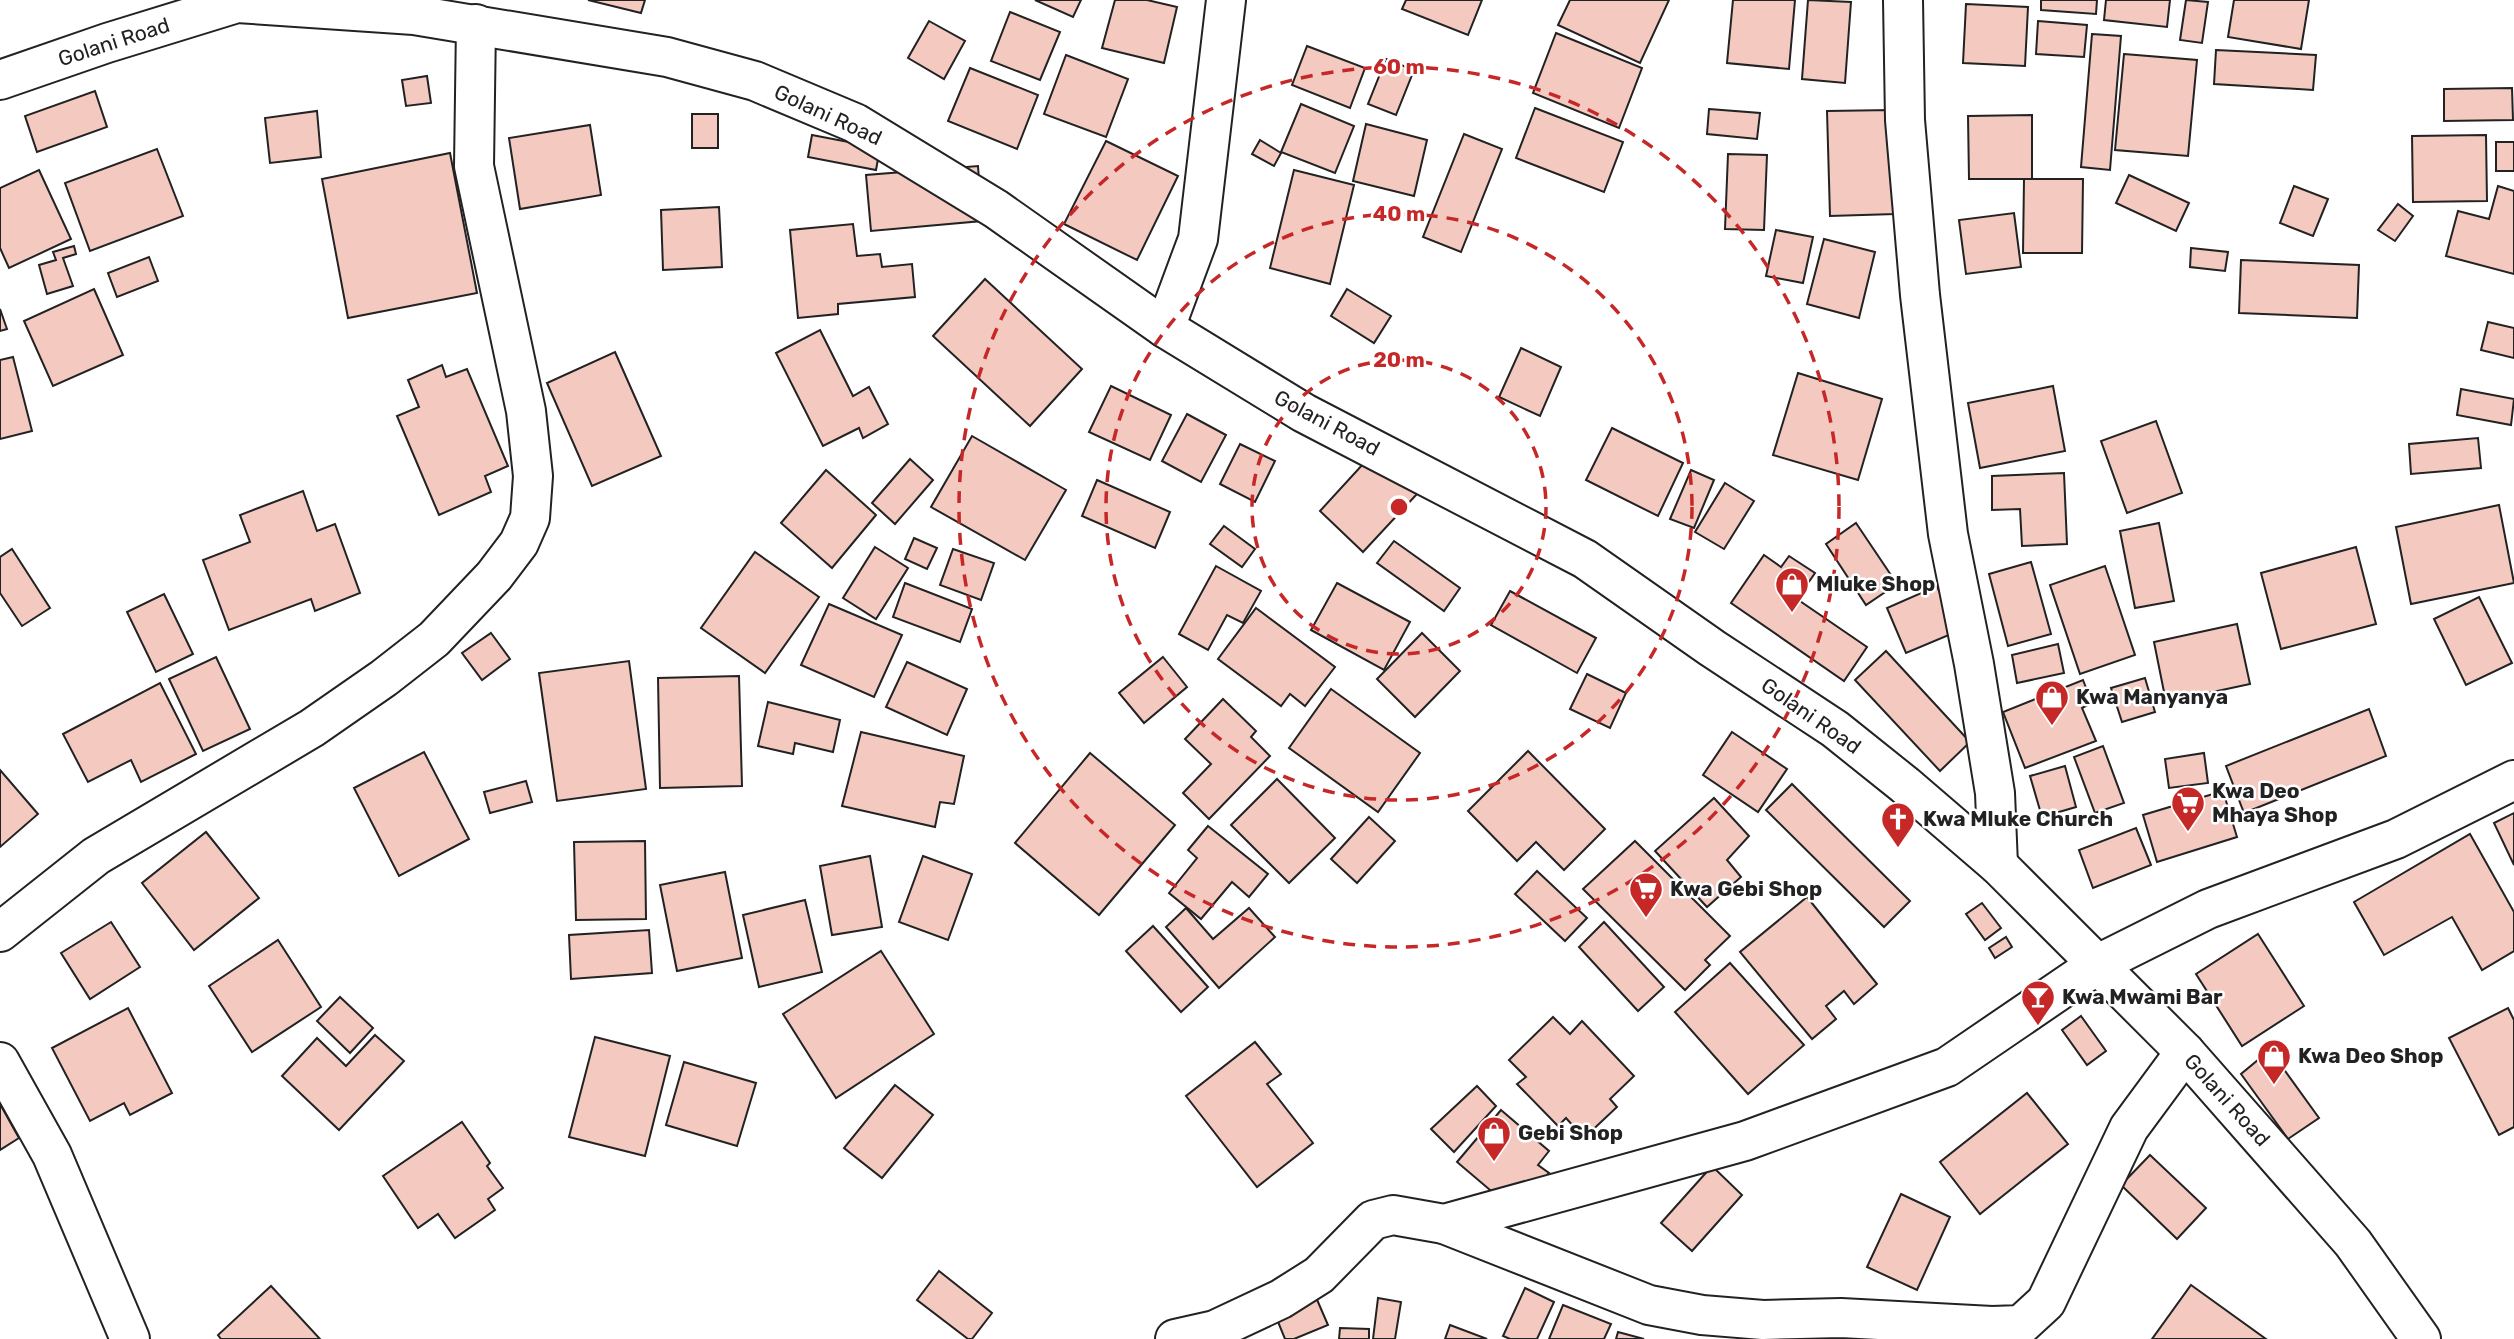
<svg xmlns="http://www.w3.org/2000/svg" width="2514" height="1339" font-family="Rubik,sans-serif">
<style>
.building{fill:#f3c9c0;stroke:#222;stroke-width:2}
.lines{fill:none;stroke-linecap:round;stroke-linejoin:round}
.street-casing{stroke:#222;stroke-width:42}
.street{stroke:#fff;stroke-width:38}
.ring{fill:none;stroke:#c62828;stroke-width:3.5;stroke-dasharray:12 9}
.labels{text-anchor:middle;stroke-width:5;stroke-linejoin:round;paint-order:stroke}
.street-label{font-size:21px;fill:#222;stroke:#fff}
.poi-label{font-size:21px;font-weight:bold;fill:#222;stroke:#fff;text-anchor:start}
.centre{fill:#c62828;stroke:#fff;stroke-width:3.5}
.ring-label{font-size:21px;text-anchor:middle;font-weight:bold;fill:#c62828;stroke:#fff;stroke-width:5;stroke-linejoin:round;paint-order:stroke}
</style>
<rect width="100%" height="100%" fill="#fff"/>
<!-- building -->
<g class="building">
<polygon points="588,0 645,0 641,13"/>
<polygon points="1035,0 1081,0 1073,17"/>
<polygon points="1115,0 1147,0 1177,7 1164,63 1102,48"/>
<polygon points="1406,0 1482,0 1468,35 1402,9"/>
<polygon points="1570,0 1669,0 1640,63 1558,25"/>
<polygon points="1733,0 1795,0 1789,69 1727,63"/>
<polygon points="1808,0 1851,2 1845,83 1802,79"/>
<polygon points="2041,0 2097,0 2096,14 2041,10"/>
<polygon points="2106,0 2170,0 2167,27 2104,20"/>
<polygon points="2186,0 2208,2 2202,43 2180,40"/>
<polygon points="2234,0 2309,0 2301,49 2228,37"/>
<polygon points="1966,4 2028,7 2025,66 1963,63"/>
<polygon points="1010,12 1060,32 1040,80 991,61"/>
<polygon points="929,21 965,41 944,79 908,58"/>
<polygon points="2038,21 2087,25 2084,57 2036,54"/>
<polygon points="1556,33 1642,68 1619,128 1533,93"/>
<polygon points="2092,34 2121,36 2110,170 2081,167"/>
<polygon points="1307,46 1365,68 1350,108 1292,85"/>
<polygon points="2216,50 2316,55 2313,90 2214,84"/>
<polygon points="2124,54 2197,60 2188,156 2115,150"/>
<polygon points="1066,55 1128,79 1106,137 1044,114"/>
<polygon points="1386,59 1414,70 1396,115 1368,104"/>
<polygon points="970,68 1038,95 1017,149 948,121"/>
<polygon points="427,76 431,103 406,106 402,80"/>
<polygon points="2512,88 2513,120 2444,121 2444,89"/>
<polygon points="95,91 107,127 37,152 25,116"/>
<polygon points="1301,104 1354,126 1335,173 1281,152"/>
<polygon points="1535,108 1623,142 1604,192 1516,158"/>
<polygon points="1709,109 1760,113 1757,139 1707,134"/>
<polygon points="1892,110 1895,214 1830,216 1827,111"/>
<polygon points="317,111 321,157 270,163 265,118"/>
<rect x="692" y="114" width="26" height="34"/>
<polygon points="2032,115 2032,179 1969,179 1968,116"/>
<polygon points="1366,124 1427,140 1414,196 1353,181"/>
<polygon points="590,125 601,195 520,209 509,138"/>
<polygon points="1464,134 1502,149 1461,252 1423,237"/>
<polygon points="812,135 880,148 876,170 808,157"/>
<polygon points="2486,135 2487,201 2413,202 2412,136"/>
<polygon points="1260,140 1281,153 1274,166 1252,154"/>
<polygon points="1106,141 1178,176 1137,260 1064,224"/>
<rect x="2496" y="142" width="18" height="29"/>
<polygon points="157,149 183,216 90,251 65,183"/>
<polygon points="450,153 477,293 348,318 322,179"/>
<polygon points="1728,154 1767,155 1764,230 1725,229"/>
<polygon points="978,166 982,221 871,231 866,175"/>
<polygon points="39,170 71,239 9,268 0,248 0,188"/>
<polygon points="1294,170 1354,185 1330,284 1270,268"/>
<polygon points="2129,175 2189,203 2176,231 2116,203"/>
<polygon points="2024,179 2083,179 2082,253 2023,253"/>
<polygon points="2294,186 2328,199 2313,236 2280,223"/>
<polygon points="2498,186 2514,191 2514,274 2446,256 2458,211 2489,219"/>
<polygon points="2398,204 2413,216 2395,241 2378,230"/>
<polygon points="719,207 722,267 663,270 661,210"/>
<polygon points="2014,213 2021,267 1966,274 1959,220"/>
<polygon points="853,224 857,256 880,254 882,267 912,264 915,297 838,304 838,314 798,318 790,230"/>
<polygon points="1776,230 1813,237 1803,283 1766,276"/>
<polygon points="1824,239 1875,252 1859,318 1807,304"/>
<polygon points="74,246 76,254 63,258 73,286 47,294 39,265 56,260 53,252"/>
<polygon points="2191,248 2228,252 2225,271 2190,267"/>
<polygon points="149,257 158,281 117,297 108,273"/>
<polygon points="2241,260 2359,265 2357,318 2239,313"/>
<polygon points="985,279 1082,369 1030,426 933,336"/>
<polygon points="94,289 123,355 53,386 24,321"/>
<polygon points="1347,289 1391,316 1374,343 1331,316"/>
<polygon points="0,309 7,329 0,331"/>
<polygon points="2488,322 2514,328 2514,358 2481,350"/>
<polygon points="820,330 853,396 869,387 888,424 863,438 859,428 823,446 776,353"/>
<polygon points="1521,348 1561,367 1540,416 1499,397"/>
<polygon points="615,352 661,456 592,486 547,383"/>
<polygon points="13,357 32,431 0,439 0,360"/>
<polygon points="442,365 446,377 467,369 508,466 485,476 491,492 439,515 397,416 419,407 408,380"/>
<polygon points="1798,373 1882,399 1858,480 1773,455"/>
<polygon points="1111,386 1171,415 1150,460 1089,432"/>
<polygon points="2053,386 2065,451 1980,468 1968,403"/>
<polygon points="2461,389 2514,399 2511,425 2457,415"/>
<polygon points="1187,414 1226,435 1201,482 1162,461"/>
<polygon points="2156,421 2182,493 2127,513 2101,441"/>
<polygon points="1612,428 1683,463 1658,516 1586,480"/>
<polygon points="972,436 1066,490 1025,560 931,507"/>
<polygon points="2478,438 2481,468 2411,474 2409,444"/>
<polygon points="1386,439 1430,480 1363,552 1320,511"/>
<polygon points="1240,444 1275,461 1255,502 1220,484"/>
<polygon points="910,459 933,480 895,524 872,503"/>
<polygon points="826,470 876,515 832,568 781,523"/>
<polygon points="1691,470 1714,480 1694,528 1670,519"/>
<polygon points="2064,473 2067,544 2022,546 2020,509 1992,510 1992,476"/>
<polygon points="1097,480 1170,512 1155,548 1082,516"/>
<polygon points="1725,483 1754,501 1724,549 1695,532"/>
<polygon points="303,491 317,531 335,524 360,593 315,611 311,599 229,630 203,560 250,542 240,515"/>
<polygon points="2499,505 2514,583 2411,604 2396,527"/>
<polygon points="1856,523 1897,584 1866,605 1826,544"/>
<polygon points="2159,523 2174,601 2135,608 2120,531"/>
<polygon points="1224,526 1255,549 1242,567 1210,544"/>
<polygon points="914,538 937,548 927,569 905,559"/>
<polygon points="1394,541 1460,588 1444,611 1377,563"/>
<polygon points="875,547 908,568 876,619 843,598"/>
<polygon points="2356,547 2376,624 2281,649 2261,573"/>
<polygon points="12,549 50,608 22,626 0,593 0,557"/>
<polygon points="953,549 994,563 981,600 940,585"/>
<polygon points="755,552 819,597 765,673 701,628"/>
<polygon points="1764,555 1781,567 1789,556 1815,573 1797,599 1867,647 1844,681 1731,603"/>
<polygon points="2031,562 2051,634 2008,646 1989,574"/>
<polygon points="1216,566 1261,591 1243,623 1227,615 1208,650 1179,634"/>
<polygon points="2105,566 2135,655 2080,674 2050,585"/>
<polygon points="905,583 972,609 960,642 893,617"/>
<polygon points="1337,583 1410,622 1384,670 1311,630"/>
<polygon points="1937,586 1956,632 1906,653 1887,608"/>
<polygon points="1510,591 1596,638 1577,673 1491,625"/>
<polygon points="164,594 193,654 156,672 127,612"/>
<polygon points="2479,597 2512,663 2466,685 2434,619"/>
<polygon points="829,604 902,635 874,697 801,665"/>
<polygon points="1256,608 1335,667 1305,706 1290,694 1281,706 1218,659"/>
<polygon points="2237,624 2250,684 2166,702 2154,642"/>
<polygon points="491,633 510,659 482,680 462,653"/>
<polygon points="1422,633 1460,671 1415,717 1377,679"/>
<polygon points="2058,644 2064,673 2017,683 2012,655"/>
<polygon points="1886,651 1970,742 1940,771 1855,680"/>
<polygon points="216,657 250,729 203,751 169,679"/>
<polygon points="1163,657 1187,687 1144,723 1119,693"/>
<polygon points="629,661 646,789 557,801 539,673"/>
<polygon points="907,662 967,689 947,735 886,707"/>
<polygon points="1587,674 1626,693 1610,728 1570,709"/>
<polygon points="739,676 742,786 660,788 658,678"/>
<polygon points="2145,678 2155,712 2122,722 2111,688"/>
<polygon points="2083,680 2092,703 2082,708 2096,741 2025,768 2003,712"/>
<polygon points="160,683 196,754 141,782 131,760 88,782 63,734"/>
<polygon points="1331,689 1420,753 1378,812 1289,748"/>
<polygon points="1223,699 1256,731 1251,737 1270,756 1209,819 1183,793 1211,764 1185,739"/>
<polygon points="768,702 840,720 833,752 795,743 793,754 758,746"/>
<polygon points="2369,709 2386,756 2244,813 2226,766"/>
<polygon points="861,732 964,756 954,804 940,802 935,827 842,806"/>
<polygon points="1732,732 1787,769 1758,812 1703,775"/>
<polygon points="2103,746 2124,803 2095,813 2074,757"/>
<polygon points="1528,751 1605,829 1564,870 1536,842 1517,861 1468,811"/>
<polygon points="424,752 469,839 399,876 354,788"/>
<polygon points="1090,753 1175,825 1099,915 1015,843"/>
<polygon points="2204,753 2208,783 2169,788 2165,759"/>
<polygon points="2065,766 2076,807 2042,817 2030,776"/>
<polygon points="0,770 38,814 0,847"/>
<polygon points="1277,779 1335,838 1289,883 1231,825"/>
<polygon points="526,781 532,802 490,813 484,792"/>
<polygon points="1792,784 1910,901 1884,927 1766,810"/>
<polygon points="2223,791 2237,837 2157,862 2143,815"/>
<polygon points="1714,798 1749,836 1727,860 1741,877 1707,907 1655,851"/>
<polygon points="2514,813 2514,865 2494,823"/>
<polygon points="1369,817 1395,841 1357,883 1331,859"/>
<polygon points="1208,826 1268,874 1249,897 1232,882 1201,919 1169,893 1197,858 1188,850"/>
<polygon points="2136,828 2151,865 2093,888 2079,850"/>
<polygon points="206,832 259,898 194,950 142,883"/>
<polygon points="2470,834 2514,912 2514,951 2482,970 2452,917 2384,955 2354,902"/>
<polygon points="645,841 646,919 576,920 574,842"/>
<polygon points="1635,841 1730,936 1705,960 1710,965 1685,990 1583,889"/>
<polygon points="870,856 882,927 832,935 820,866"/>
<polygon points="923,856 972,874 948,940 899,922"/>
<polygon points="1537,871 1587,918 1565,941 1515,894"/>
<polygon points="725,872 742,958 677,971 660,885"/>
<polygon points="1807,897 1877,984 1854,1004 1844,991 1826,1006 1836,1019 1812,1039 1740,952"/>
<polygon points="805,900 822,972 759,987 743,915"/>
<polygon points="1982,903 2001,928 1985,940 1966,914"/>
<polygon points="1186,908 1213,939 1249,908 1275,937 1219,988 1166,927"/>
<polygon points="111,922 140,967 90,999 61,953"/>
<polygon points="1604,922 1664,987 1638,1011 1579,947"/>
<polygon points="1153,926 1208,987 1181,1012 1126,951"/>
<polygon points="649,930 652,973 571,979 569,935"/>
<polygon points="2258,934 2304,1006 2242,1046 2196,974"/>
<polygon points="2006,937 2012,947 1995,958 1989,948"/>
<polygon points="278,940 321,1007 252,1052 209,986"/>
<polygon points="881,951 934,1034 836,1098 783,1014"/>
<polygon points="1730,963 1804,1045 1748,1094 1675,1012"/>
<polygon points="340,997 373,1028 350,1053 317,1021"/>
<polygon points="128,1008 172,1093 130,1115 124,1103 90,1121 52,1048"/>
<polygon points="2508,1008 2514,1020 2514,1127 2499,1135 2449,1038"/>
<polygon points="2081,1016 2106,1051 2087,1065 2062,1030"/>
<polygon points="1553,1017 1570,1034 1582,1021 1634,1076 1610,1099 1617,1107 1584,1138 1566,1118 1558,1126 1517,1084 1526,1077 1509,1060"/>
<polygon points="375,1035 404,1061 339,1130 282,1076 317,1038 346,1066"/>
<polygon points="595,1037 670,1056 645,1156 569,1137"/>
<polygon points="1255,1042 1281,1074 1267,1084 1313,1143 1257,1187 1186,1096"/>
<polygon points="2270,1050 2319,1118 2288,1139 2241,1074"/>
<polygon points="684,1062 756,1083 737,1146 666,1125"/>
<polygon points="895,1085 933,1115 882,1178 844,1148"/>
<polygon points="1477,1086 1496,1106 1454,1152 1431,1129"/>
<polygon points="2027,1093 2068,1144 1980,1214 1940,1162"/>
<polygon points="0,1104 19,1138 0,1150"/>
<polygon points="1501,1110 1549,1151 1538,1165 1549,1173 1516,1212 1457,1162"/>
<polygon points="462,1122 490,1163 487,1166 503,1188 488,1199 495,1210 455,1238 438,1214 418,1228 383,1176"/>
<polygon points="2150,1155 2206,1208 2177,1239 2121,1185"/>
<polygon points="1712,1166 1742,1195 1692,1251 1661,1223"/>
<polygon points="1901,1194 1950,1217 1917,1290 1867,1267"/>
<polygon points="939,1271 992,1313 972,1339 968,1339 917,1300"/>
<polygon points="2191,1285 2266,1339 2152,1339"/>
<polygon points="271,1286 320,1339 221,1339 218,1335"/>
<polygon points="1525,1288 1554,1302 1537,1339 1510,1339 1503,1336"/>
<polygon points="1315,1295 1328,1325 1294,1339 1285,1339 1274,1312"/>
<polygon points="1378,1298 1401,1302 1395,1339 1373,1339"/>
<polygon points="1563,1305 1611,1324 1604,1339 1549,1339"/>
<polygon points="1450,1325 1487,1339 1445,1339"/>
<polygon points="1340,1328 1369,1329 1369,1339 1339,1339"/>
<polygon points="1618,1332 1644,1339 1616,1339"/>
</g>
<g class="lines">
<!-- street casing -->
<g class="street-casing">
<g id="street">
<polyline points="1903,0 1905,120 1920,295 1948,534 1974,664 1995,793 1998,865"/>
<polyline points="0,80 107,43 237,3 414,15 667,57 755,81 855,123 996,209 1165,328 1304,413 1585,559 1712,648 1835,729 1905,785 1998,865 2185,1052 2353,1243 2421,1339"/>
<polyline points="1165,328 1198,239 1226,0"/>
<polyline points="0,932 96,856 312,728 384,678 434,639 494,576 519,543 530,518 533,476 526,411 474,166 476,24"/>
<polyline points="0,1062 52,1155 130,1339"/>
<polyline points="1444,1224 1649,1305 1702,1315 1763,1320 1841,1318 1992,1326 2021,1325 2046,1302 2129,1128 2185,1052"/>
<polyline points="1175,1339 1215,1330 1281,1299 1319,1275 1373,1220 1393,1215 1444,1224 1745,1141 1947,1067 2098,964 2208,909 2396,839 2514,780"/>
</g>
</g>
<!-- street -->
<use href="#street" class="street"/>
</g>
<!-- distance rings -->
<g class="ring">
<circle cx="1399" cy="507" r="147"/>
<circle cx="1399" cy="507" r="293"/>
<circle cx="1399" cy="507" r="440"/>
</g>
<!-- icons -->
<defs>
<g id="shop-pin" transform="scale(1.75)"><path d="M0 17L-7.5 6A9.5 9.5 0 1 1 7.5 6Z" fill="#c62828" stroke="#fff"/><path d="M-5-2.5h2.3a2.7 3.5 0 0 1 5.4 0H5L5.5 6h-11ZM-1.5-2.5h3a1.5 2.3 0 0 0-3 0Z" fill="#fff"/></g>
<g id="supermarket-pin" transform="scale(1.75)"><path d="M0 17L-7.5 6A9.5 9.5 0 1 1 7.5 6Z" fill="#c62828" stroke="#fff"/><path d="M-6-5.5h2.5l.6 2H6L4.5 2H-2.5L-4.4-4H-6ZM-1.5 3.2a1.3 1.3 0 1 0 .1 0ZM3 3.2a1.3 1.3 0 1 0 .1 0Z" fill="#fff"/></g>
<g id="church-pin" transform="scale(1.75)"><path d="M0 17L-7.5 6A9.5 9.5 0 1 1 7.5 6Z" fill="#c62828" stroke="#fff"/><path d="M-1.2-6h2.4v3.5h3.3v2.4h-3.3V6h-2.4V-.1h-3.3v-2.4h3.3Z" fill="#fff"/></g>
<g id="bar-pin" transform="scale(1.75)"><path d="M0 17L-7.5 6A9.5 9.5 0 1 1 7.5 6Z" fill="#c62828" stroke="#fff"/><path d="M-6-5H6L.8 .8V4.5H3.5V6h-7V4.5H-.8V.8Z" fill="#fff"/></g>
</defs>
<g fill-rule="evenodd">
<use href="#shop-pin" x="1792" y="584"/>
<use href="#shop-pin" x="2052" y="697"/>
<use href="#supermarket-pin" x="2188" y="803"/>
<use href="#church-pin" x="1898" y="819"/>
<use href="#supermarket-pin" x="1646" y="889"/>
<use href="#bar-pin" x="2038" y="997"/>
<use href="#shop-pin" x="2274" y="1056"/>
<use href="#shop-pin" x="1494" y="1133"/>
</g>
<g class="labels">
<!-- street labels -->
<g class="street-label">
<text transform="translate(114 42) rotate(-18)" y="7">Golani Road</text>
<text transform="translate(828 115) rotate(25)" y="7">Golani Road</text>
<text transform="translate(1327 423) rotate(28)" y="7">Golani Road</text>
<text transform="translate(1811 716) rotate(35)" y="7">Golani Road</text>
<text transform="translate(2227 1100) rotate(48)" y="7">Golani Road</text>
</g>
<!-- poi labels -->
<g class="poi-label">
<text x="1816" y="591">Mluke Shop</text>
<text x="2076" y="704">Kwa Manyanya</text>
<text x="2212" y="798">Kwa Deo<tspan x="2212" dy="24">Mhaya Shop</tspan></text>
<text x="1923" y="826">Kwa Mluke Church</text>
<text x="1670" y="896">Kwa Gebi Shop</text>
<text x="2062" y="1004">Kwa Mwami Bar</text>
<text x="2298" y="1063">Kwa Deo Shop</text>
<text x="1518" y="1140">Gebi Shop</text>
</g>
</g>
<circle cx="1399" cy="507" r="10" class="centre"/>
<g class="ring-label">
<text x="1399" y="74">60 m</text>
<text x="1399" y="221">40 m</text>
<text x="1399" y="367">20 m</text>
</g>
</svg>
